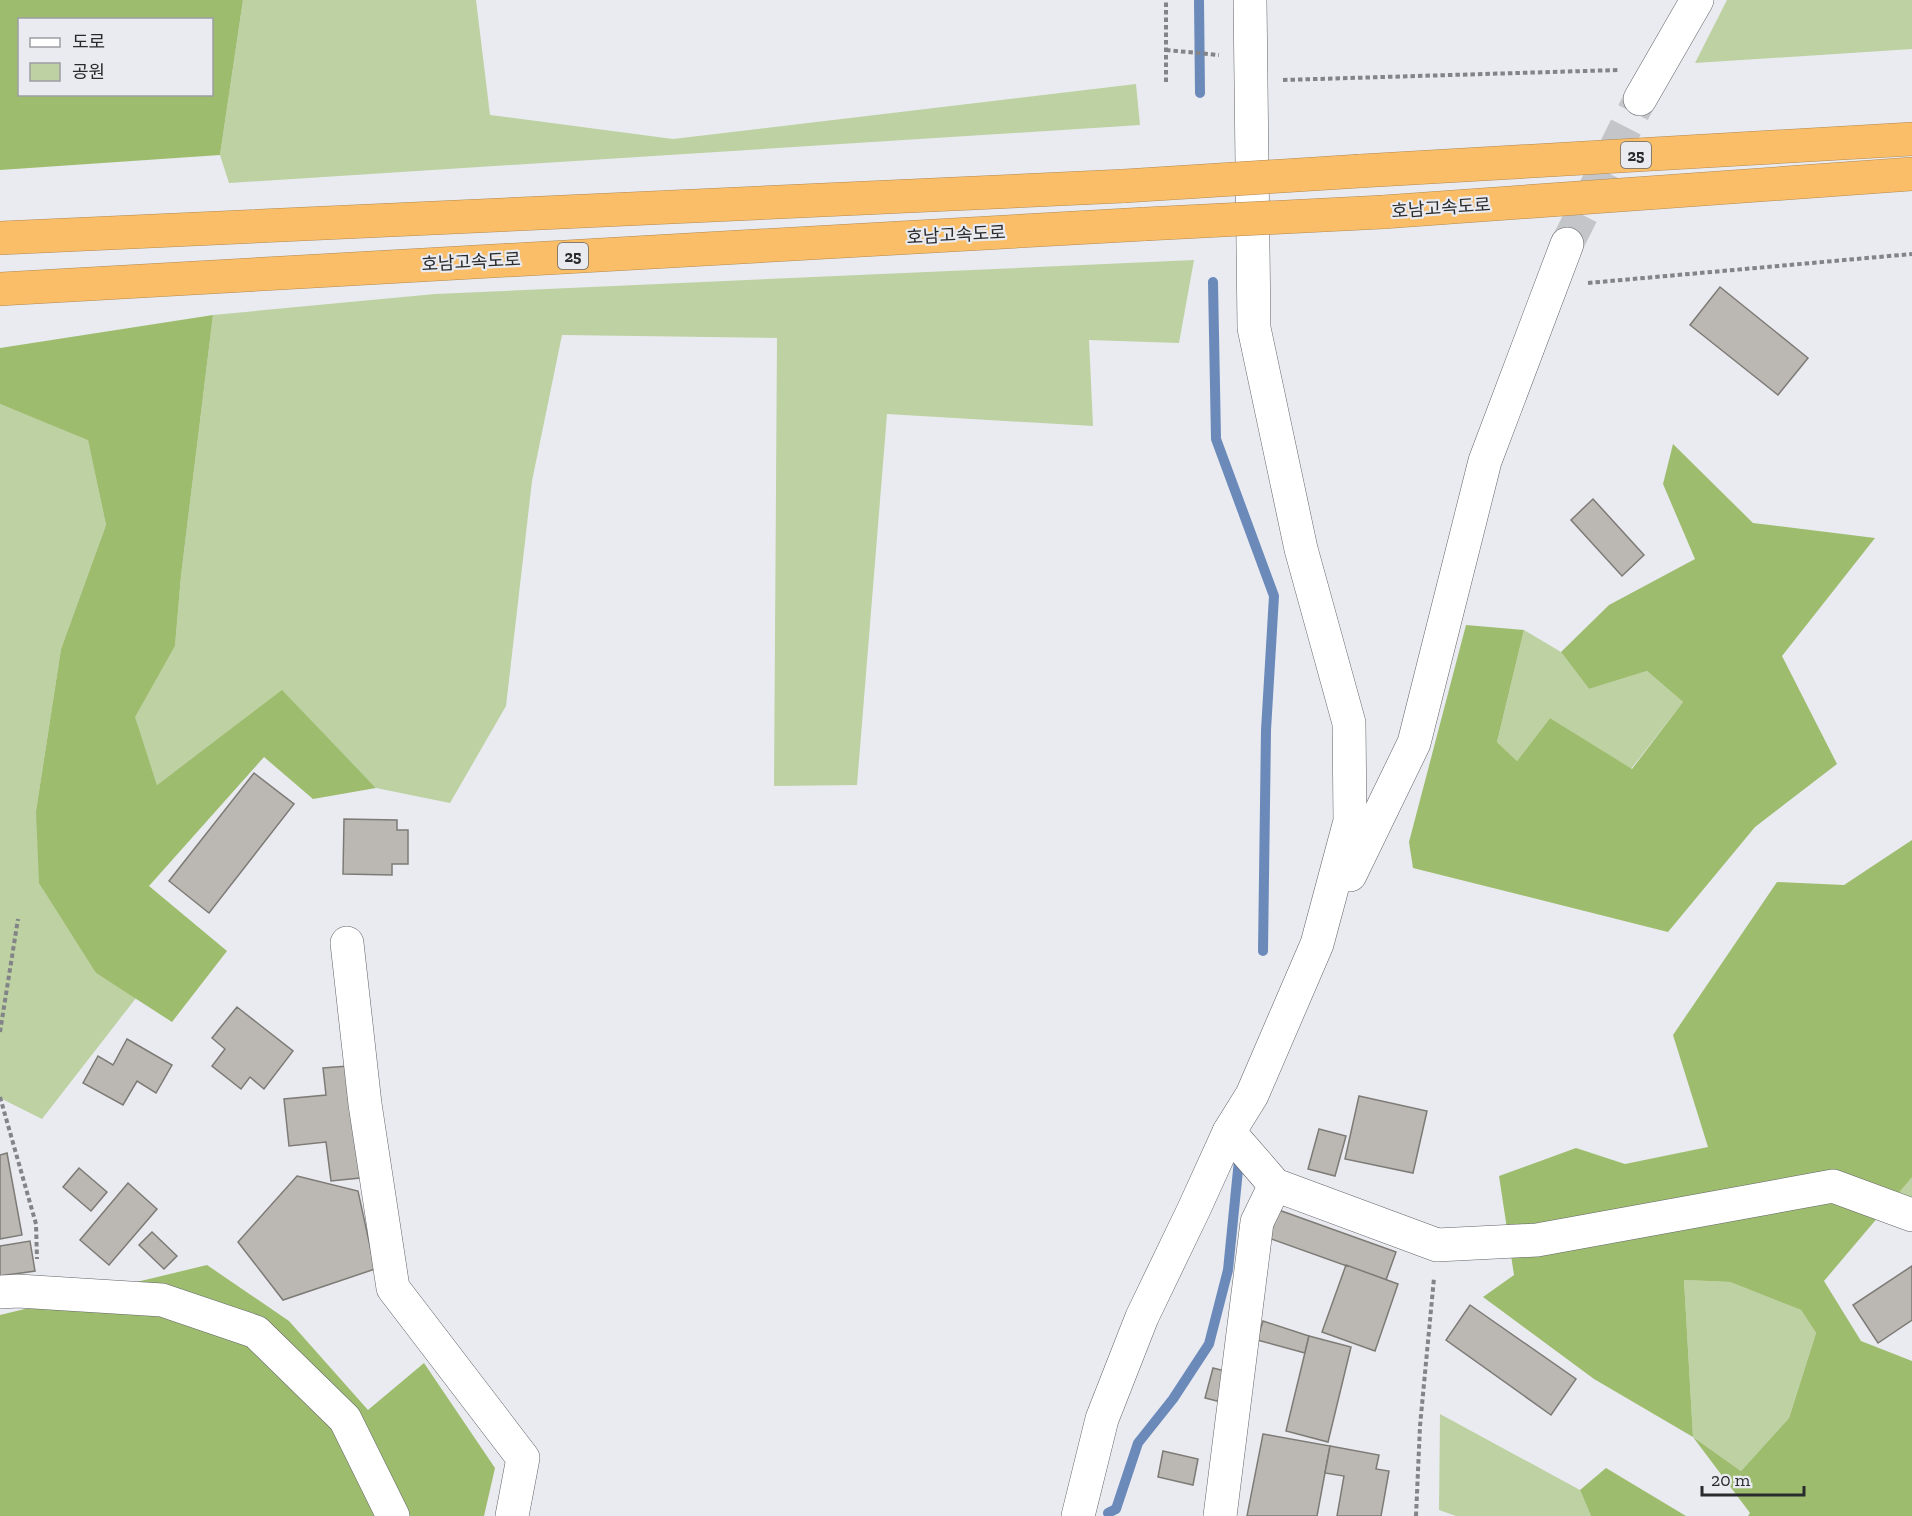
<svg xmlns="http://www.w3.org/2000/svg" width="1912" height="1516" font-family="'Zilla Slab','Noto Sans KR',serif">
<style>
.green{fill:#bed1a2}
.forest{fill:#9ebc6e;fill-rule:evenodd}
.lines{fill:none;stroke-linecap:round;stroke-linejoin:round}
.stream{stroke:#6b8aba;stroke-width:10}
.building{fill:#bbb8b3;stroke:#7e7b77;stroke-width:1.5}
.minor-tunnel{stroke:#c3c5c9;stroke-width:33;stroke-dasharray:33 16;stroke-linecap:butt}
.minor-casing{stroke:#626468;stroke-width:34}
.highway-casing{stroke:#b18a53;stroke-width:34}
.path{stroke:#828487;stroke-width:4;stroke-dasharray:4.5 3;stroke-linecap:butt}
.minor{stroke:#fff;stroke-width:33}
.highway{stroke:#fabd68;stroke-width:33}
.highway-bridge-casing{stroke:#b18a53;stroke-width:34;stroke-linecap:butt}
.highway-bridge{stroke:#fabd68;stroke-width:33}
.labels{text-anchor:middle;stroke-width:4.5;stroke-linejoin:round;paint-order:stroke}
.shield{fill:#e9ebf0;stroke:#636568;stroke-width:1.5}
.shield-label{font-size:16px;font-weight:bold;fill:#2a2b2d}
.street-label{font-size:18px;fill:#2a2b2d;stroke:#e9ebf0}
</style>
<rect width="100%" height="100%" fill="#e9ebf0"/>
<!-- green -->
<g class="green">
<polygon points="243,0 476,0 490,115 673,139 1136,84 1140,125 229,183 220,155"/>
<polygon points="1727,0 1912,0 1912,49 1695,63"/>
<polygon points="1194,260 1179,343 1089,340 1093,426 887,414 857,785 774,786 777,338 562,335 532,481 506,706 450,803 376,788 282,691 157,785 134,717 175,646 181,576 213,315 435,294"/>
<polygon points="0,404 88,439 106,525 61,649 36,811 96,973 136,998 42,1119 0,1098"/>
<polygon points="1524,630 1561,652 1589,689 1647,671 1683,702 1631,769 1550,718 1517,761 1497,742"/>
<polygon points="1911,1176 1912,1177 1912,1202 1897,1192"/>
<polygon points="1684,1280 1730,1282 1801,1310 1816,1333 1789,1418 1741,1471 1693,1437"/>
<polygon points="1440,1414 1580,1490 1591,1516 1456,1516 1439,1510"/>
</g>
<!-- forest -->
<g class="forest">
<path d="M0,0H243L220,155L0,170ZM20,20H212V94H20Z"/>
<polygon points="213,315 181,576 175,646 135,717 157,785 282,690 376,788 313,799 264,757 149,886 227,951 172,1022 96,973 39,883 36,811 61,649 106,525 88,440 0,404 0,348"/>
<polygon points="1673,444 1753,523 1875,538 1782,656 1837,764 1755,827 1668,932 1413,868 1409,842 1466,625 1524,630 1497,742 1517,761 1550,718 1632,769 1683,702 1647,671 1589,689 1561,652 1609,605 1695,559 1663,484"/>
<path d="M1912,840V1177L1824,1281L1861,1341L1912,1361V1516H1748L1750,1513L1693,1437L1594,1379L1483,1297L1514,1275L1499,1176L1576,1148L1625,1164L1708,1147L1673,1035L1777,882L1844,885ZM1684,1280L1730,1282L1801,1310L1816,1333L1789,1418L1741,1471L1693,1437Z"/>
<polygon points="207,1265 289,1321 368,1410 424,1363 495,1468 484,1516 0,1516 0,1315"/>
<polygon points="1606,1468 1686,1516 1591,1516 1580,1490"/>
</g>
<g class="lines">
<!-- stream -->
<g class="stream">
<polyline points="1199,0 1200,93"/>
<polyline points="1213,282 1216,439 1274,596 1266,730 1263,951"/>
<polyline points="1108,1513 1116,1509 1138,1443 1173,1399 1209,1344 1228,1270 1239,1160"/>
</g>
</g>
<!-- building -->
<g class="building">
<polygon points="1720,287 1808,358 1778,395 1690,325"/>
<polygon points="1593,499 1644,555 1622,576 1571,520"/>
<polygon points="254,773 294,804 209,913 169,881"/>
<polygon points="344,819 397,820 397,830 408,830 408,864 392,864 392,875 343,874"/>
<polygon points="237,1007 293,1051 264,1089 250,1077 241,1089 212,1066 225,1049 212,1038"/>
<polygon points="127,1039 172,1065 156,1093 137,1081 123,1105 83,1083 98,1056 113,1065"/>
<polygon points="348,1066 360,1178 331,1181 326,1142 289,1146 284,1099 326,1095 323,1068"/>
<polygon points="1359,1096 1427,1111 1413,1173 1345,1159"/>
<polygon points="1319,1129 1346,1136 1335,1176 1308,1169"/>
<polygon points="7,1153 22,1235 0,1239 0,1155"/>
<polygon points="79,1168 107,1192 91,1211 63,1187"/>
<polygon points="297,1176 358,1191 375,1269 283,1300 238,1242"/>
<polygon points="128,1183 157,1209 109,1265 80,1240"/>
<polygon points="1276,1209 1396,1252 1386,1280 1266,1237"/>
<polygon points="152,1232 177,1256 164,1269 139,1245"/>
<polygon points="30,1241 35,1271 0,1276 0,1246"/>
<polygon points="1346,1265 1398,1284 1375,1351 1322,1332"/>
<polygon points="1912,1266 1912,1320 1878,1343 1853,1305"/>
<polygon points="1470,1305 1576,1379 1551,1415 1446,1340"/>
<polygon points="1263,1321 1309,1336 1305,1353 1257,1340"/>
<polygon points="1309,1336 1351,1347 1328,1442 1286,1431"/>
<polygon points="1213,1368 1229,1372 1221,1402 1205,1398"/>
<polygon points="1263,1434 1330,1446 1317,1516 1247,1516"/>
<polygon points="1330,1446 1379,1455 1376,1469 1389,1471 1381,1516 1337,1516 1344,1476 1325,1473"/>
<polygon points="1163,1451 1198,1459 1193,1485 1158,1477"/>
</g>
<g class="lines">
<!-- minor-tunnel -->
<polyline class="minor-tunnel" points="1567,244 1640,99"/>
<!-- minor casing -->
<g class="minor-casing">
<g id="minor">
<polyline points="1640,99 1697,0"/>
<polyline points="1350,875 1414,743 1485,461 1567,244"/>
<polyline points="347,943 365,1104 393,1288 523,1458 512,1516"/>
<polyline points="1229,1132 1275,1185 1437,1245 1537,1240 1833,1186 1912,1215"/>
<polyline points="0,1292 18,1291 162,1300 256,1332 345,1419 393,1516"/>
<polyline points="1078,1516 1102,1419 1142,1317 1194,1209 1229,1132 1252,1095 1317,944 1350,821 1349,723 1301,549 1254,328 1250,0"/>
<polyline points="1220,1516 1257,1222 1275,1185"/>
</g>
</g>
<!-- highway casing -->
<g class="highway-casing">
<g id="highway">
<polyline points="1360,171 1912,139"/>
<polyline points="1383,212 1912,174"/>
<polyline points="0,238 1124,186"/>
<polyline points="0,289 1145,224"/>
</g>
</g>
<!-- path -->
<g class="path">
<polyline points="1166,50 1219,55"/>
<polyline points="1283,80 1618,70"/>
<polyline points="1166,82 1166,0"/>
<polyline points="1588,283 1912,254"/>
<polyline points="0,1032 18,919"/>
<polyline points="0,1097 36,1224 37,1259"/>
<polyline points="1416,1516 1420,1426 1434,1278"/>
</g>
<!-- minor -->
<use href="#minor" class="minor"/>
<!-- highway -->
<use href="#highway" class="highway"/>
<!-- highway-bridge casing -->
<g class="highway-bridge-casing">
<g id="highway-bridge">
<polyline points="1124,186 1360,171"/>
<polyline points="1145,224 1383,212"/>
</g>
</g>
<!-- highway-bridge -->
<use href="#highway-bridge" class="highway-bridge"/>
</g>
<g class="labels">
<!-- shield labels -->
<g class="shield">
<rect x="1621" y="142" width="30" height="26" rx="4.5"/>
<rect x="558" y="243" width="30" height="26" rx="4.5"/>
</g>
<g class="shield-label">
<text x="1636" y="161">25</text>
<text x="573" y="262">25</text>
</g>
<!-- street labels -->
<g class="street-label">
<text transform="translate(1441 208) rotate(-4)" y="6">호남고속도로</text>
<text transform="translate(956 235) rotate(-3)" y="6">호남고속도로</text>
<text transform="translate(471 262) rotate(-3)" y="6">호남고속도로</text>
</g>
</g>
<!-- legend -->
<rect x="18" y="18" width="195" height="78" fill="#e9ebf0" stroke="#9d9ea2" stroke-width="1.5"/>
<rect x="30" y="38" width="30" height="9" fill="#ffffff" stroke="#9d9ea2" stroke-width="1.5"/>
<text x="72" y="48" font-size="18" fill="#2a2b2d">도로</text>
<rect x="30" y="63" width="30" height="18" fill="#bed1a2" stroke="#9d9ea2" stroke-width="1.5"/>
<text x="72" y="78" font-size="18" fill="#2a2b2d">공원</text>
<!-- scale -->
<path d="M1702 1486v9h102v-9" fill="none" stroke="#2a2b2d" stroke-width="3"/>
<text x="1711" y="1486" font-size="18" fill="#2a2b2d" stroke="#e9ebf0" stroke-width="4.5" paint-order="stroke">20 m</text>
</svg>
